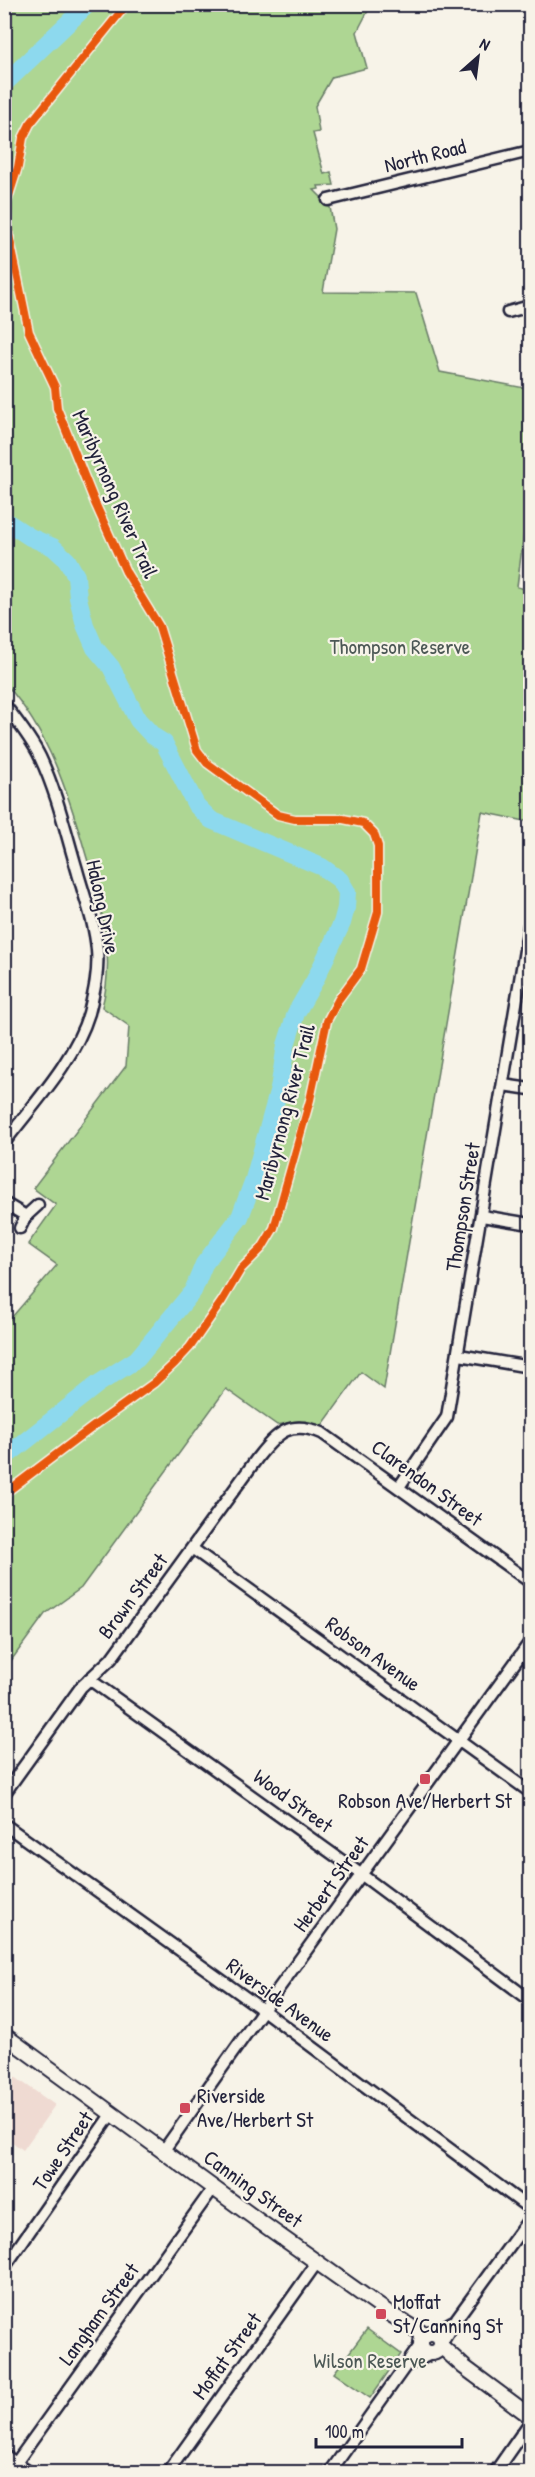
<svg xmlns="http://www.w3.org/2000/svg" width="535" height="2477" font-family="'Patrick Hand',sans-serif">
<style>
.built{fill:#efdad2}
.green{fill:#aed693;stroke:#687c67;stroke-width:1.5}
.lines{fill:none;stroke-linecap:round;stroke-linejoin:round}
.river{stroke:#8dd9ee;stroke-width:18}
.minor-casing{stroke:#22223b;stroke-width:15}
.tertiary-casing{stroke:#22223b;stroke-width:18}
.minor{stroke:#f7f3e8;stroke-width:10}
.tertiary{stroke:#f7f3e8;stroke-width:14}
.cycleway-casing{stroke:#f7f3e8;stroke-width:11}
.cycleway{stroke:#e8590c;stroke-width:8}
.poi-dot{fill:#d1495b;stroke:#f7f3e8;stroke-width:2}
.labels{text-anchor:middle;stroke-width:4.5;stroke-linejoin:round;paint-order:stroke}
.street-label{font-size:21px;fill:#22223b;stroke:#f7f3e8}
.park-label{font-size:21px;fill:#4c5855;stroke:#f7f3e8}
.poi-label{font-size:21px;fill:#22223b;stroke:#f7f3e8;text-anchor:start}
</style>
<rect width="100%" height="100%" fill="#f7f3e8"/>
<filter id="ink" filterUnits="userSpaceOnUse"><feTurbulence type="fractalNoise" baseFrequency=".0167" numOctaves="2"/><feDisplacementMap in="SourceGraphic" scale="12" xChannelSelector="R" yChannelSelector="G"/><feConvolveMatrix kernelMatrix="1 2 1 2 8 2 1 2 1" color-interpolation-filters="sRGB"/></filter>
<g filter="url(#ink)">
<!-- built -->
<polygon class="built" points="12,2075 55,2105 23,2150 5,2137 5,2086"/>
<!-- green -->
<g class="green">
<path d="M5,4L371,5L357,32L367,68L332,77L315,106L319,132L313,133L324,174L331,172L334,185L318,186L319,189L314,190L322,198L324,205L330,207L334,229L323,292L416,293L440,372L530,389V485L517,587L530,590V822L482,812L384,1389L361,1372L321,1427L299,1421L277,1425L226,1389L81,1588L45,1614L5,1669V1325L57,1265L28,1244L56,1205L33,1188L126,1066L129,1026L102,1007C116,954 101,906 86,855C68,792 49,733 5,683Z"/>
<polygon points="367,2329 401,2354 370,2398 334,2373"/>
</g>
<g class="lines">
<!-- river -->
<g class="river">
<polyline points="4,84 88,4"/>
<polyline points="4,520 30,537 53,547 67,560 76,576 78,598 85,625 95,648 111,667 138,720 153,736 164,743 196,805 211,820 322,867 340,880 347,892 346,908 342,923 315,980 296,1013 286,1045 279,1089 254,1179 240,1217 204,1264 193,1291 137,1359 98,1384 4,1458"/>
</g>
<!-- minor casing -->
<g class="minor-casing">
<g id="minor">
<polyline points="328,200 530,151"/>
<polyline points="508,312 530,306"/>
<path d="M4,704C17,721 31,738 40,757C57,793 66,833 77,870C84,896 95,923 97,950C99,971 94,993 89,1013C74,1062 34,1103 4,1143"/>
<polyline points="503,1085 530,1089"/>
<polyline points="4,1203 26,1216"/>
<polyline points="482,1216 530,1224"/>
<polyline points="20,1228 26,1216 38,1205"/>
<polyline points="459,1355 530,1367"/>
<polyline points="399,1487 447,1417 530,920"/>
<polyline points="193,1549 530,1792"/>
<polyline points="89,1679 362,1875 530,2000"/>
<path d="M4,1794L81,1687L111,1659L258,1457C278,1432 290,1420 322,1433L530,1582"/>
<polyline points="4,1824 263,2010 530,2209"/>
<polyline points="164,2150 263,2010 530,1642"/>
<polyline points="4,2268 112,2113"/>
<polyline points="433,2333 452,2322"/>
<polyline points="441,2344 457,2318 530,2218"/>
<polyline points="410,2364 431,2354"/>
<polyline points="4,2455 29,2472"/>
<polyline points="16,2463 214,2187"/>
<polyline points="168,2472 318,2261"/>
<polyline points="330,2472 421,2344"/>
<polyline points="495,2472 530,2422"/>
</g>
</g>
<!-- tertiary casing -->
<g class="tertiary-casing">
<g id="tertiary">
<polyline points="4,2035 256,2219 390,2314 425,2335"/>
<circle cx="431" cy="2343" r="10"/>
<polyline points="441,2346 464,2367 530,2416"/>
</g>
</g>
<!-- minor -->
<use href="#minor" class="minor"/>
<!-- tertiary -->
<use href="#tertiary" class="tertiary"/>
<!-- cycleway casing -->
<g class="cycleway-casing">
<polyline id="cycleway" points="4,1494 94,1426 154,1383 175,1363 190,1347 222,1301 241,1269 262,1248 274,1228 310,1100 327,1021 338,1000 361,969 378,912 378,846 374,834 363,823 343,819 295,819 278,815 207,763 197,750 159,626 126,572 95,503 57,408 55,387 29,332 9,235 6,205 18,167 23,138 30,124 127,4"/>
</g>
<!-- cycleway -->
<use href="#cycleway" class="cycleway"/>
</g>
</g>
<!-- markers -->
<g class="poi-dot">
<rect x="419" y="1773" width="12" height="12" rx="3"/>
<rect x="179" y="2102" width="12" height="12" rx="3"/>
<rect x="375" y="2308" width="12" height="12" rx="3"/>
</g>
<g class="labels">
<!-- street labels -->
<g class="street-label">
<text transform="translate(425 156) rotate(-14)" y="7">North Road</text>
<text transform="translate(115 494) rotate(66)" y="7">Maribyrnong River Trail</text>
<text transform="translate(103 907) rotate(78)" y="7">Halong Drive</text>
<text transform="translate(285 1112) rotate(-75)" y="7">Maribyrnong River Trail</text>
<text transform="translate(463 1207) rotate(-81)" y="7">Thompson Street</text>
<text transform="translate(427 1483) rotate(36)" y="7">Clarendon Street</text>
<text transform="translate(133 1596) rotate(-53)" y="7">Brown Street</text>
<text transform="translate(373 1654) rotate(36)" y="7">Robson Avenue</text>
<text transform="translate(293 1801) rotate(36)" y="7">Wood Street</text>
<text transform="translate(331 1884) rotate(-54)" y="7">Herbert Street</text>
<text transform="translate(280 2000) rotate(36)" y="7">Riverside Avenue</text>
<text transform="translate(63 2151) rotate(-56)" y="7">Towe Street</text>
<text transform="translate(253 2189) rotate(36)" y="7">Canning Street</text>
<text transform="translate(99 2314) rotate(-54)" y="7">Langham Street</text>
<text transform="translate(227 2356) rotate(-54)" y="7">Moffat Street</text>
</g>
<!-- park labels -->
<g class="park-label">
<text x="400" y="654">Thompson Reserve</text>
<text x="370" y="2368">Wilson Reserve</text>
</g>
<!-- poi labels -->
<g class="poi-label">
<text x="425" y="1808" text-anchor="middle">Robson Ave/Herbert St</text>
<text x="197" y="2103">Riverside<tspan x="197" dy="24">Ave/Herbert St</tspan></text>
<text x="393" y="2309">Moffat<tspan x="393" dy="24">St/Canning St</tspan></text>
</g>
</g>
<!-- margin -->
<rect width="535" height="2477" fill="none" stroke="#f7f3e8" stroke-width="24"/>
<rect x="12" y="12" width="511" height="2453" fill="none" stroke="#22223b" stroke-width="2" filter="url(#ink)"/>
<!-- north arrow -->
<g transform="translate(478 57) rotate(28)" stroke="#f7f3e8" stroke-width="4.5" paint-order="stroke">
<path d="M0-4.5L10 22L0 15L-10 22Z" fill="#22223b"/>
<text y="-9" font-size="16" font-weight="bold" text-anchor="middle" fill="#22223b">N</text>
</g>
<!-- scale -->
<path d="M316 2438v9h146v-9" fill="none" stroke="#22223b" stroke-width="3"/>
<text x="325" y="2438" font-size="18" fill="#22223b" stroke="#f7f3e8" stroke-width="4.5" paint-order="stroke">100 m</text>
</svg>
